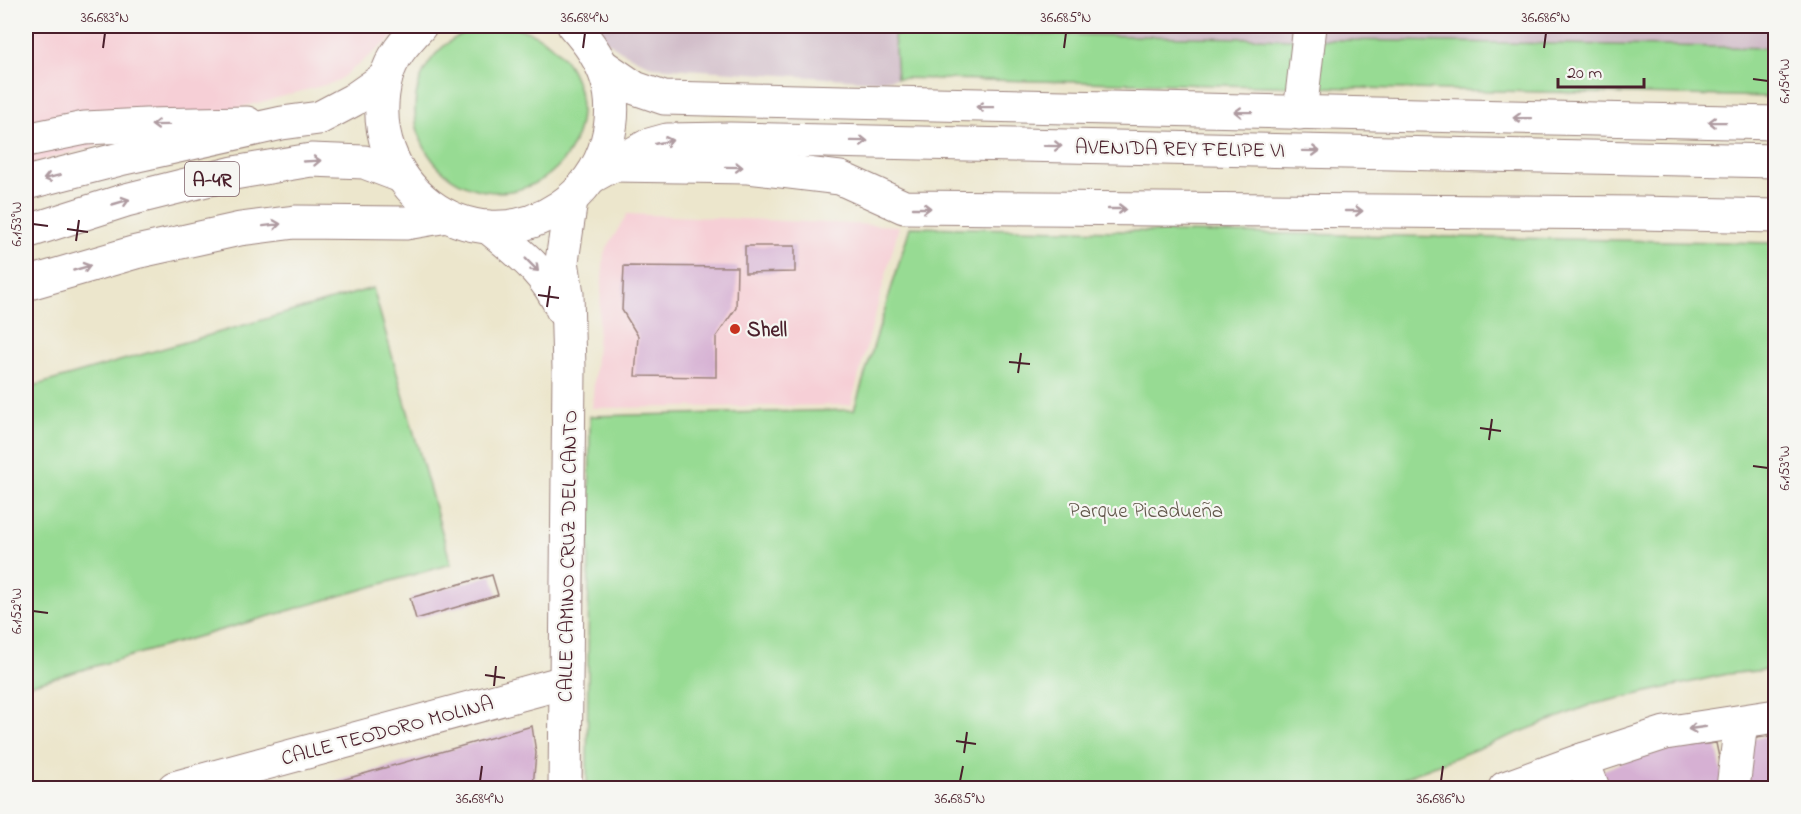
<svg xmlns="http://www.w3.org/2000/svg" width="1801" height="814" font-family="'Indie Flower',sans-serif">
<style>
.built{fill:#f6cfd6}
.industrial{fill:#d1bdc9}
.green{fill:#97db93;stroke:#707d5f;stroke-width:1.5}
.building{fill:#d6b0d3}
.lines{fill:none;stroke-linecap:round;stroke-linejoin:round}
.minor-casing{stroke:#9b827c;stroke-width:35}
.major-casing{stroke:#9b827c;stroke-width:35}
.minor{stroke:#fff;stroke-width:33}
.major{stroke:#fff;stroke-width:33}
.oneway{stroke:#ae9aa0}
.ticks{fill:none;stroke:#4a1f2b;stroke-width:2}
.poi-dot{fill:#c8321e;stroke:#f6f6f2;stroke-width:2}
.labels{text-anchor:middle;stroke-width:4.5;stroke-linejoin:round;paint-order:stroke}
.shield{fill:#f6f6f2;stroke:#7e6067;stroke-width:1.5}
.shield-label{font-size:20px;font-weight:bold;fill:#4a1f2b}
.street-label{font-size:21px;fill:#4a1f2b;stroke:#f6f6f2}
.poi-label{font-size:21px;font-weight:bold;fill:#4a1f2b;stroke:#f6f6f2;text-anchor:start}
.park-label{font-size:21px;fill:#61574a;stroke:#f6f6f2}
.neatline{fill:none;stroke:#4a1f2b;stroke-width:2}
.ticks-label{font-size:15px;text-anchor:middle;fill:#4a1f2b}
</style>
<rect width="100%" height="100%" fill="#f6f6f2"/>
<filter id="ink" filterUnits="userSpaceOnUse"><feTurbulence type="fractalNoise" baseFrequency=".0167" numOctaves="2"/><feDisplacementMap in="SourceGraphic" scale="12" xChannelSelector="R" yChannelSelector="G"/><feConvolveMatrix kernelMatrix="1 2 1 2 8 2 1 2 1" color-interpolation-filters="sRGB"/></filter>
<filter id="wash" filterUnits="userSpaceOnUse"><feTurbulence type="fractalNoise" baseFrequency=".008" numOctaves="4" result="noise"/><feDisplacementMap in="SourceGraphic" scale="24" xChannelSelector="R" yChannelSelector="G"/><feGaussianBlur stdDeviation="1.35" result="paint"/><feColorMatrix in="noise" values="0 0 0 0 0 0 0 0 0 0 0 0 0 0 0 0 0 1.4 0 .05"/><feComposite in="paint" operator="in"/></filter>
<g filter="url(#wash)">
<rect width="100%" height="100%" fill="#ece6cc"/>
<!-- built -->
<g class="built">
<polygon points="26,26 408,26 336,82 26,165"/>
<polygon points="627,214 899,226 851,405 592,408 604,253"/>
</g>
<!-- industrial -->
<polygon class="industrial" points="585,26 1775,26 1776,48 923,32 894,35 897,78 877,81 653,67 621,51"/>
<!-- green -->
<g class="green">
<circle cx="498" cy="109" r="83"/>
<polygon points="923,32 1775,48 1775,97 897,78 894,35"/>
<polygon points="910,227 1775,243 1775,669 1727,674 1590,705 1423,770 1382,788 587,788 590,416 854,410"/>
<polygon points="373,288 451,564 26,686 26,388"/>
</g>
<g id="blocks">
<!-- building -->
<g class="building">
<polygon points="745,246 795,246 795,272 745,273"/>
<polygon points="624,266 737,267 736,308 716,337 716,377 635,376 638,336 622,310"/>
<polygon points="492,575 498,595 416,619 410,598"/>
<polygon points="532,726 536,753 533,787 314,788"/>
<polygon points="1776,735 1776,755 1772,756 1773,769 1776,769 1776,788 1743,788 1751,739"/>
<polygon points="1716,743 1722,772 1723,788 1600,788 1594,774 1635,757 1678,747"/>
<polygon points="1579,781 1582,788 1561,788"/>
</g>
</g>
</g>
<g filter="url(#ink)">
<use href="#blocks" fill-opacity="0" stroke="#9b827c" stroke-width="1.5"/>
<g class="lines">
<!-- minor casing -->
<g class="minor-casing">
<g id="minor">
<polyline points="1300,113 1310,26"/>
<polyline points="26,140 85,128 146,125 247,123"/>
<polyline points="613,165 748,167 840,178 904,207 1639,213 1776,216"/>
<path d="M488,227C519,252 547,273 563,311"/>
<polyline points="26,284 136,252 240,229 295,222 406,223 447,216"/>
<polyline points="1582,760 1593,788"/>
<polyline points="174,788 565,682"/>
<polyline points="565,788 569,369 567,294 562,261 571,200"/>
<polyline points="1505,788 1582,760 1665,733 1776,716"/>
<polyline points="1733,788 1741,722"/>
</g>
</g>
<!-- major casing -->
<g class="major-casing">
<g id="major">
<path d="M420,26C406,41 391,57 386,78C359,182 469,268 560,207C583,192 600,168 607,142C620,95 605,60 574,26"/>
<polyline points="603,66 635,88 664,98 1776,123"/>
<polyline points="593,176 649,145 667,140 730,139 1776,161"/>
<polyline points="26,183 120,159 282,123 319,118 353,100 386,77"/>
<polyline points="26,232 126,200 234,173 311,160 364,162 401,176"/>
</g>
</g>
<!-- minor -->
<use href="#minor" class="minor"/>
<!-- major -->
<use href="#major" class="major"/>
</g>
<!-- one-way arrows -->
<defs><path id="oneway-shaft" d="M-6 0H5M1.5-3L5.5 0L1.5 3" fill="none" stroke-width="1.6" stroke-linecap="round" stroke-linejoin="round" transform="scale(1.5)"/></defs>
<g class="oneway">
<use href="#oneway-shaft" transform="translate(985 107) rotate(-179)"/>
<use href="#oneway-shaft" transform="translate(1243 112) rotate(-179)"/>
<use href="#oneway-shaft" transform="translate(1522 118) rotate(-179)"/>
<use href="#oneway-shaft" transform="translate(1717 122) rotate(-179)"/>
<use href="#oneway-shaft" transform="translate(160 125) rotate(179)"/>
<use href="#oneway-shaft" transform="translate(859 141) rotate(1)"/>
<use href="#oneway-shaft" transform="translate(664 142) rotate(-11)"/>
<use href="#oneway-shaft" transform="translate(1053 146) rotate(1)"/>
<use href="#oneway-shaft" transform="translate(1311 151) rotate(1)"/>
<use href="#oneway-shaft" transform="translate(312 161) rotate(-3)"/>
<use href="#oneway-shaft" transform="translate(734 167) rotate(1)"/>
<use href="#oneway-shaft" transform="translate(52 177) rotate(166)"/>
<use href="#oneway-shaft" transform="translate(121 202) rotate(-16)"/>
<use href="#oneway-shaft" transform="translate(922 208)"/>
<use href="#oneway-shaft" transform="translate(1117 209)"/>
<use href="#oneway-shaft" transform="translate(1354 211)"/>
<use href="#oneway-shaft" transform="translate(272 225) rotate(-7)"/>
<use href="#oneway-shaft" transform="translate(532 265) rotate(45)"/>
<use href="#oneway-shaft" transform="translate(82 268) rotate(-16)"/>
<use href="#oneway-shaft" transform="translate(1697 728) rotate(172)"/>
</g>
</g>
<!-- ticks -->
<path class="ticks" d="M103,48L105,33M583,48L585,33M1064,48L1066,33M1544,48L1546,33M1753,79L1768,81M33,224L48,226M67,229L88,232M76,241L79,220M538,295L559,298M547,307L550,286M1009,362L1030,364M1018,373L1021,353M1480,428L1501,431M1489,440L1492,419M1753,466L1768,468M33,611L48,613M485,675L505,678M494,686L496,666M956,741L976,744M964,753L967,732M480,781L482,766M960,781L963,766M1441,781L1443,766"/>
<!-- markers -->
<circle class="poi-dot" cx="735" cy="329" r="6"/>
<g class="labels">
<!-- shield labels -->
<rect class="shield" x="185" y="162" width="54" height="34" rx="4.5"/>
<g class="shield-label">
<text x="212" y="186">A-4R</text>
</g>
<!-- street labels -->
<g class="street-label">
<text transform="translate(1180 148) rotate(1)" y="7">AVENIDA REY FELIPE VI</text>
<text transform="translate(567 556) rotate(-89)" y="7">CALLE CAMINO CRUZ DEL CANTO</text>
<text transform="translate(387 730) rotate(-15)" y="7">CALLE TEODORO MOLINA</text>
</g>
<!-- poi labels -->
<g class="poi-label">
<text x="747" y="336">Shell</text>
</g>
<!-- park labels -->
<g class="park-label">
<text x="1146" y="517">Parque Picadueña</text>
</g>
</g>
<!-- margin -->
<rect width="1801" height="814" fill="none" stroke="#f6f6f2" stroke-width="66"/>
<!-- scale -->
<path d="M1558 78v9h86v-9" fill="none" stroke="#4a1f2b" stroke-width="3"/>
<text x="1567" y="78" font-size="18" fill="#4a1f2b" stroke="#f6f6f2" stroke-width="4.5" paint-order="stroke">20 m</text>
<rect x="33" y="33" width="1735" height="748" class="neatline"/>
<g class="ticks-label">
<text x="105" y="22">36.683°N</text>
<text x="585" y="22">36.684°N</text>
<text x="1066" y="22">36.685°N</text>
<text x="1546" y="22">36.686°N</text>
<text transform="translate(1784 81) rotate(-90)" y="5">6.154°W</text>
<text transform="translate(16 224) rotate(-90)" y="5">6.153°W</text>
<text transform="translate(1784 468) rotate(-90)" y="5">6.153°W</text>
<text transform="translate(16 611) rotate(-90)" y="5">6.152°W</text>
<text x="480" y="803">36.684°N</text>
<text x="960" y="803">36.685°N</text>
<text x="1441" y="803">36.686°N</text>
</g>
</svg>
